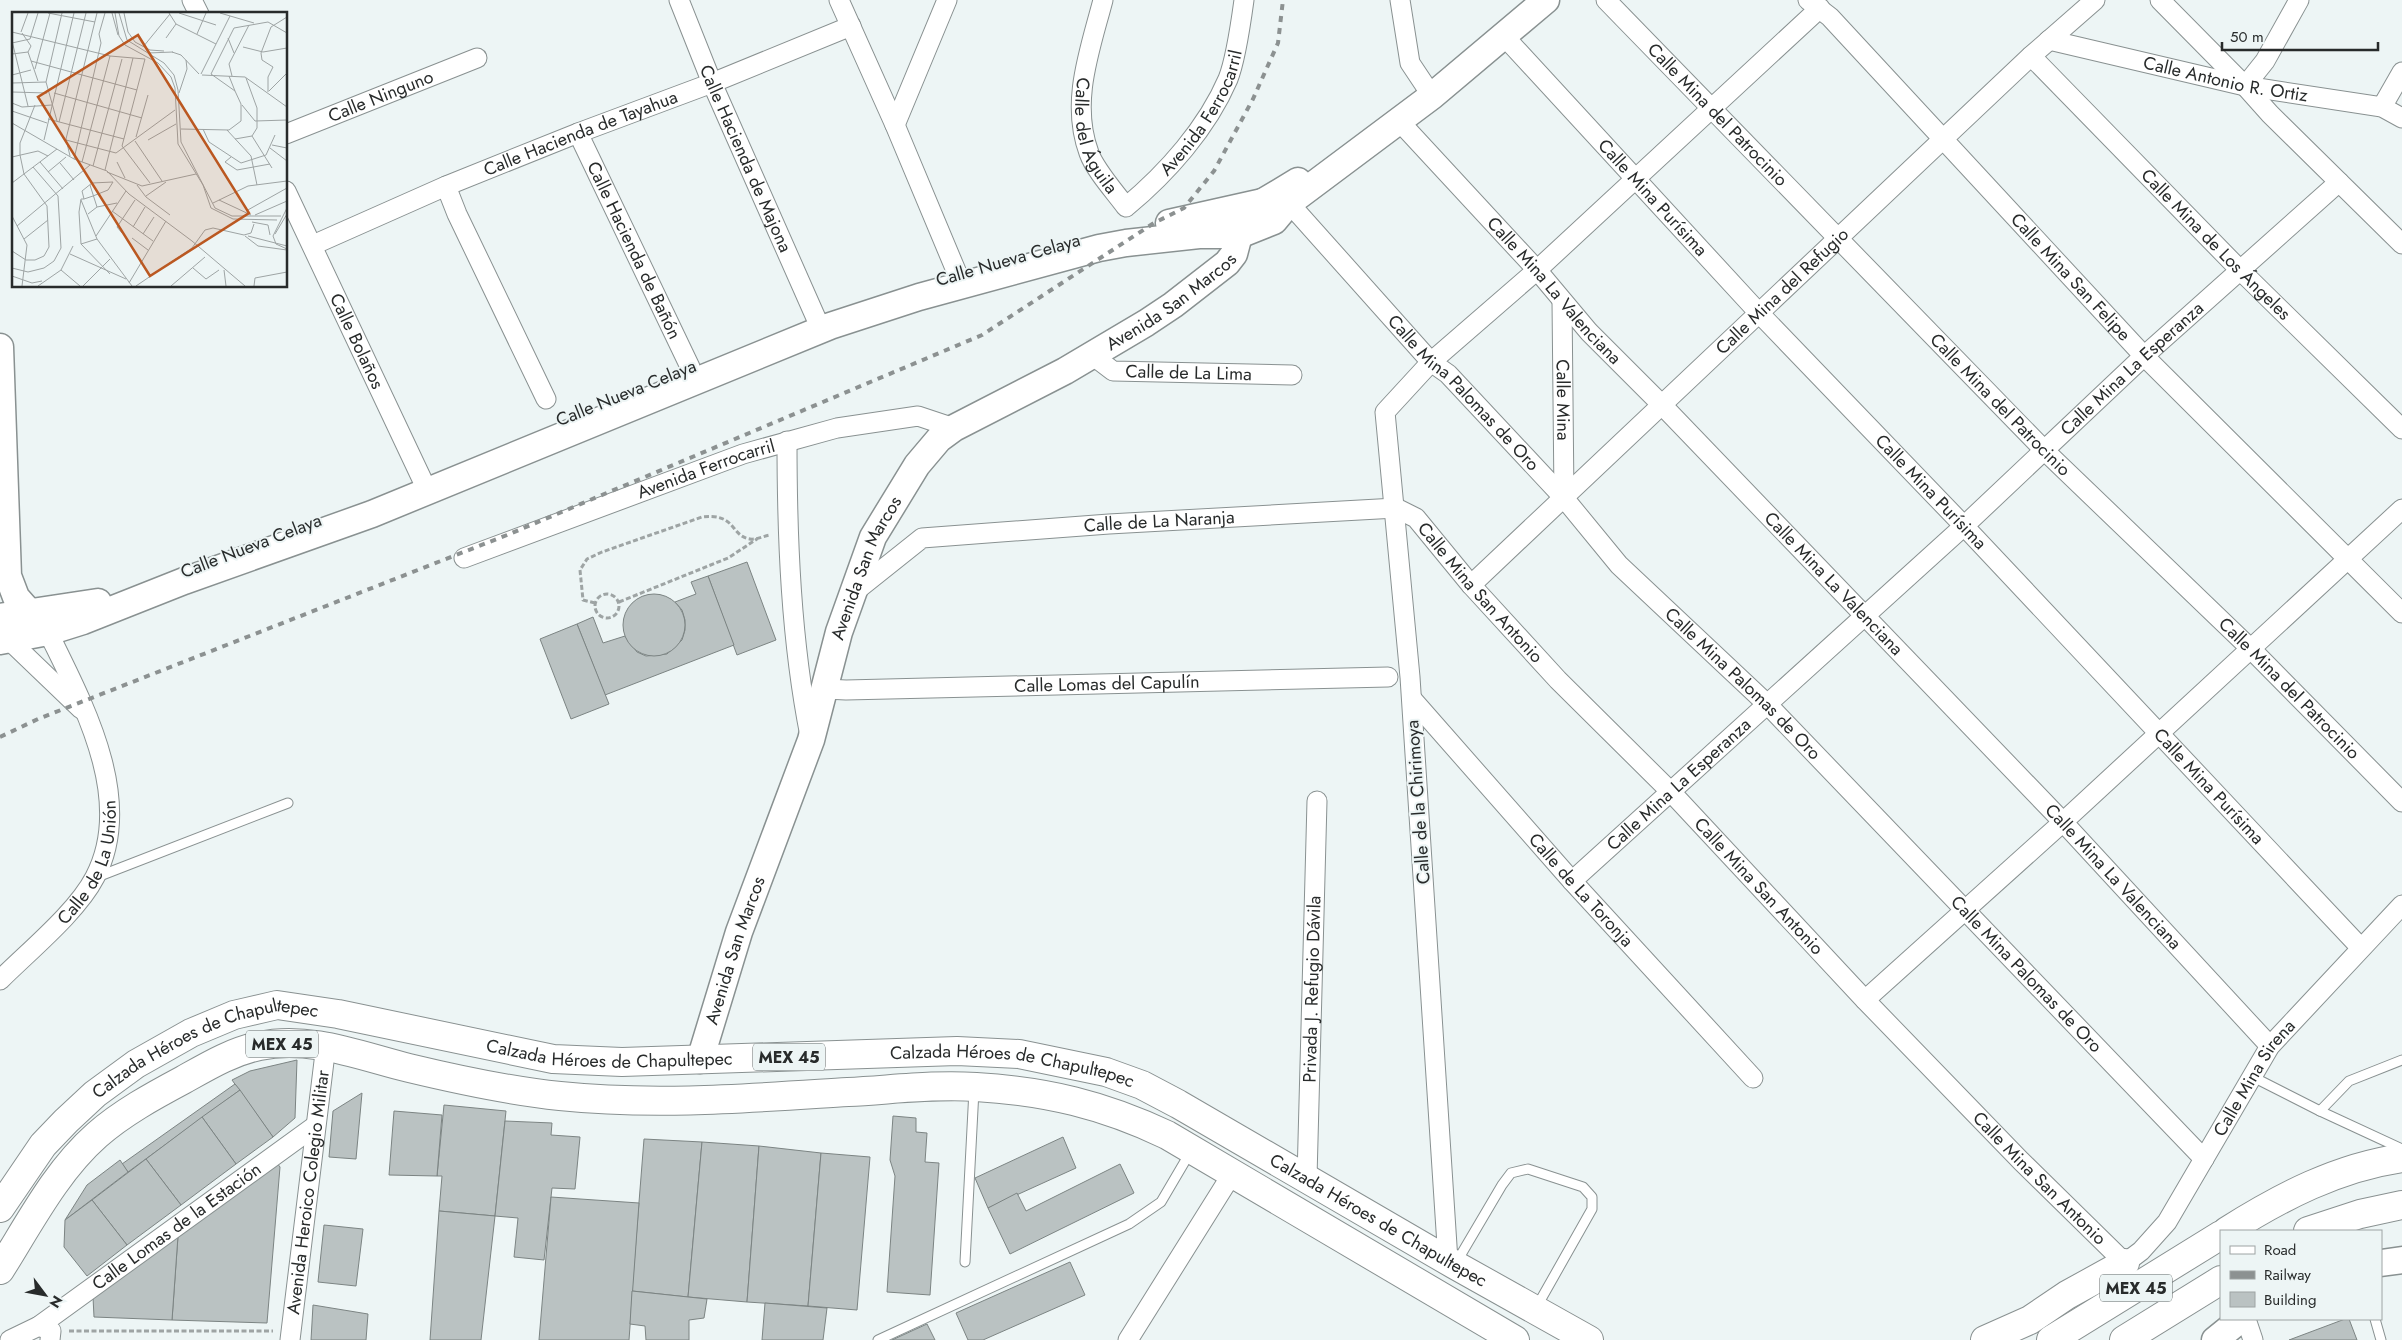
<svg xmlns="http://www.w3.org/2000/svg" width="2402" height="1340" font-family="Jost,sans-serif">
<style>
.building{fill:#bac2c2;stroke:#7c8483}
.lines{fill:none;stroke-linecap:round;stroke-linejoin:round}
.lane-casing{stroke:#899191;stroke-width:11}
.street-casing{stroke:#899191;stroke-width:21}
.secondary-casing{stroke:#899191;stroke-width:29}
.primary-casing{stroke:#899191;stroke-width:30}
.path{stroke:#9ea4a4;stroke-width:3;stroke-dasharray:5 2.5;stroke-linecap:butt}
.lane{stroke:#fff;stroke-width:9}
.street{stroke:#fff;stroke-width:19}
.secondary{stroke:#fff;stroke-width:26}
.primary{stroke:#fff;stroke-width:28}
.rail{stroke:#8c9191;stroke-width:4;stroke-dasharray:6 6;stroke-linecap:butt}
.labels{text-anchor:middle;stroke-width:4;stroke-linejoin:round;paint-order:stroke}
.shield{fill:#edf5f5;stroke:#636868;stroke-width:1}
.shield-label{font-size:16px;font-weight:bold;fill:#282b2b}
.street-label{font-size:18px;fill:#282b2b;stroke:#edf5f5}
.inset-road{fill:none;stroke:#9ea4a4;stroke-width:1}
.view{fill:#bb5821;fill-opacity:0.15;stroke:#bb5821;stroke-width:2.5}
.inset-edge{fill:none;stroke:#282b2b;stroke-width:2.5}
</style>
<rect width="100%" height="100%" fill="#edf5f5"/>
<!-- building -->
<g class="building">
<polygon points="747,562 776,640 737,655 708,576"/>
<polygon points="708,576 734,645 605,695 577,624 593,617 603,643 625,636 637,652 646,656 667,654 682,640 685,630 685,620 682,610 675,602 696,594 691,582"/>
<circle cx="654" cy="625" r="31"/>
<polygon points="577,624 609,704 571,719 540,639"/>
<polygon points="297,1060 295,1118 273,1137 232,1080 250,1071"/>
<polygon points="235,1084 240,1090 128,1172 122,1164"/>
<polygon points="240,1090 273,1137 236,1164 202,1117"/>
<polygon points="362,1093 356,1159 329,1157 333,1111"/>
<polygon points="444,1105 506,1111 495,1216 439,1211 442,1176 437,1176"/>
<polygon points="394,1111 442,1115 437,1176 389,1175"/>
<polygon points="893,1116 916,1118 916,1132 927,1133 925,1162 939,1163 930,1295 887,1292 895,1176 890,1160"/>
<polygon points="202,1117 236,1164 181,1205 146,1159"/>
<polygon points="505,1121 552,1123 551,1135 580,1137 575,1189 552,1188 544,1260 514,1257 518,1218 495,1216"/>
<polygon points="1063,1137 1076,1168 988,1208 975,1178"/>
<polygon points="644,1139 702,1142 688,1297 632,1291"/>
<polygon points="702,1142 759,1146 747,1302 688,1297"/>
<polygon points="759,1146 821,1153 808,1306 747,1302"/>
<polygon points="821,1153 870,1157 857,1310 808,1306"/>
<polygon points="146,1159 181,1205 127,1245 92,1200"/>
<polygon points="120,1160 128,1172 65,1220 87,1185"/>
<polygon points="277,1163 280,1167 267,1323 172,1320 178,1236"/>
<polygon points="1120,1164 1134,1193 1010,1254 988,1208 1017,1193 1026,1211"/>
<polygon points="551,1197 639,1203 629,1340 539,1340"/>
<polygon points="92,1200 127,1245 87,1276 64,1247 65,1220"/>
<polygon points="439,1211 495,1216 481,1340 430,1340"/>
<polygon points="324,1225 363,1229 356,1286 318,1282"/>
<polygon points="178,1236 172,1320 94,1317 93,1297"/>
<polygon points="1070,1262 1085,1295 983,1340 968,1340 956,1313"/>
<polygon points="632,1291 707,1299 704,1318 689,1320 689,1340 646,1340 645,1326 630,1324"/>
<polygon points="765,1303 827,1308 823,1340 762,1340"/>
<polygon points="313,1305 368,1314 366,1340 311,1340"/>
<polygon points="2345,1319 2349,1319 2357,1340 2289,1340"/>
<polygon points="927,1324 935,1340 892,1340"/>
</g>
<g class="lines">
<!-- lane casing -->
<g class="lane-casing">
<g id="lane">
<polyline points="97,877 288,803"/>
<polyline points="2402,1060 2349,1081 2320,1111 2402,1149"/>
<polyline points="2253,1077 2320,1111"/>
<polyline points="965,1262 974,1090"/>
<polyline points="1456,1263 1502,1185 1511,1173 1528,1169 1583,1187 1592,1197 1592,1209 1536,1308"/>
<polyline points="2375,1319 2381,1340"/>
<polyline points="878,1340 1129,1224 1161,1202 1191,1151"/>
</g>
</g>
<!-- street casing -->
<g class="street-casing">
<g id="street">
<polyline points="192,0 199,14"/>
<path id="s1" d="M679,0L712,83L816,318"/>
<polyline points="839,0 895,125 962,285"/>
<path id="s2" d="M1103,0C1090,50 1070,102 1089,153C1095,170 1115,192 1126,207C1167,173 1207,128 1228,79C1236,59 1241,22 1244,0"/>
<polyline points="1400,0 1410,63 1432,96"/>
<path id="s3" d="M1606,0L2045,451L2251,649L2402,802"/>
<path id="s4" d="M1808,0L1830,17L2144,356L2402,613"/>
<polyline points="2160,0 2245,86 2270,114 2402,244"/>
<path id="s5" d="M1503,35L1759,313L1964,526L2360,947"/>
<path id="s6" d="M2049,40L2245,86L2382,107L2402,118"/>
<path id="s7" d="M2031,56L2241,271L2402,429"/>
<polyline points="2245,86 2265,61 2299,0"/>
<polyline points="2382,107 2402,72"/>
<path id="s8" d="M1399,121L1537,270L1589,332L1662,405L2063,822L2270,1046"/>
<polyline points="895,125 947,0"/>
<path id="s9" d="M578,133L690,367"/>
<path id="s10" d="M286,134L477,58"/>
<polyline points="446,186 457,214 546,399"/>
<path id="s11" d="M286,191L428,492"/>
<path id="s12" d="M1289,203L1431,362L1448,374L1564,498L1619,565L1768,705L2204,1159"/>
<path id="s13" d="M313,245L446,186L578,133L712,83L851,26"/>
<path id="s14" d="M1562,301L1564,498"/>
<path id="s15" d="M1092,355L1113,371L1292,375"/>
<path d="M787,441C787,540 791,640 810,736"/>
<path id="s16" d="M464,558L743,454L837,428L918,416L954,428"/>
<path id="s17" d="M1471,585L2031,56L2095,0"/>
<path id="s18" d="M853,593L922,538L1109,524L1396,508L1416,518L1471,585L1558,680L1671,792L1865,1000L2021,1161L2125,1263L2141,1251L2167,1222L2270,1046L2402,905"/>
<polyline points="8,639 81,709"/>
<path id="s19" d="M826,689L846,690L1388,677"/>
<path id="s20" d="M1412,699L1572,881L1753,1078"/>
<path id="s21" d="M1572,881L1964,526L2144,356L2339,182"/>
<path id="s22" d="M0,980C29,951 77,912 95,877C136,799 82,702 48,632"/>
<polyline points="1865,1000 2063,822 2402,509"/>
<path id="s23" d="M1307,1178L1317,801"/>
<polyline points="1448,1261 1410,677 1385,412 1431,362 1537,270 1820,8"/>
<polyline points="2246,1319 2253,1340"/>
<polyline points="39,1326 51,1331 50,1340"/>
<path id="s24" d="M10,1340L39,1326L315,1126"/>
<path id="s25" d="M290,1340L326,1045"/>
<polyline points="1128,1340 1232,1174"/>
</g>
</g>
<!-- secondary casing -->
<g class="secondary-casing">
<g id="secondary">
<polyline points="1169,223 1263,202"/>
<polyline points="0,347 8,576 16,597 39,623"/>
<polyline points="0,617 98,602"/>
<polyline points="0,641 48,632 83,621 184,581 372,514 830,326 919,297 1099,248 1126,243 1199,235 1239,235 1274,221 1289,203 1432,96 1546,0"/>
<path id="s26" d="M700,1060L739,932L811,740L839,632L873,537L917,465L939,439L954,428L1065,371L1146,323L1173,305L1227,263L1234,254L1239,235L1263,202L1298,181"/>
<polyline points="2381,1263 2402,1260"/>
<polyline points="2215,1340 2241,1319"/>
</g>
</g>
<!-- primary casing -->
<g class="primary-casing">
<g id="primary">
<path id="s27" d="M0,1208L43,1145L66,1121L95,1094L136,1064L191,1033L234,1015L277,1005L338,1014L553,1059L622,1062L957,1051L1019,1054L1106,1072L1142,1085L1178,1104L1455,1265L1589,1340"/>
<path d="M2227,1231C2281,1197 2338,1167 2402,1158"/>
<polyline points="2308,1231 2360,1214 2402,1205"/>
<path d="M0,1270C29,1224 56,1171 97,1135C122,1113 153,1096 183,1080C208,1066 231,1052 259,1046C310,1035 360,1056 409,1068C459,1080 510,1091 560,1096C656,1106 752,1098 848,1092C890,1090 934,1084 976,1087C1046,1091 1104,1105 1167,1135L1515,1340"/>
<polyline points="1985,1340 2030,1320 2067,1295 2125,1263"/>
<polyline points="2051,1340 2221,1235"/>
<polyline points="2124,1340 2221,1280"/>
</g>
</g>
<!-- path -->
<g class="path">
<circle cx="607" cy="606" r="12"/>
<polyline points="619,602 728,558 757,539"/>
<path d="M595,603L583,600L580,570L587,559L602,552L702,517C737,513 730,536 750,539C756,540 764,536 770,535"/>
<polyline points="69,1331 273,1331"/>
</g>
<!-- lane -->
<use href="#lane" class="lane"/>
<!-- street -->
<use href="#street" class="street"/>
<!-- secondary -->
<use href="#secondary" class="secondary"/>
<!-- primary -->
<use href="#primary" class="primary"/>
<!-- rail -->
<polyline class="rail" points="0,737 38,719 507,535 982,335 1154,223 1184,208 1214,171 1253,99 1278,43 1283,0"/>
</g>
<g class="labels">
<!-- shield labels -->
<g class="shield">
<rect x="246" y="1030.5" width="72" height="27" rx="4"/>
<rect x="753" y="1043.5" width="72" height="27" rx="4"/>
<rect x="2100" y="1274.5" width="72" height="27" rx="4"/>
</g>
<g class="shield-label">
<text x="282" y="1050">MEX 45</text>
<text x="789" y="1063">MEX 45</text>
<text x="2136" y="1294">MEX 45</text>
</g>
<!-- street labels -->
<g class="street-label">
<text dy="6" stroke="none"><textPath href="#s6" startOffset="181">Calle Antonio R. Ortiz</textPath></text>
<text dy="6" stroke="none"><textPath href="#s10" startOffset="102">Calle Ninguno</textPath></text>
<text dy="6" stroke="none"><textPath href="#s2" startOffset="345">Avenida Ferrocarril</textPath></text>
<text dy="6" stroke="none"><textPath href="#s3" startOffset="160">Calle Mina del Patrocinio</textPath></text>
<text dy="6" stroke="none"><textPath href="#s13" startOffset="290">Calle Hacienda de Tayahua</textPath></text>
<text dy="6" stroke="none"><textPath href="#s2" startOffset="141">Calle del Águila</textPath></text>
<text dy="6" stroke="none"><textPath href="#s1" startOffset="172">Calle Hacienda de Majona</textPath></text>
<text dy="6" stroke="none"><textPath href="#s5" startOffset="221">Calle Mina Purísima</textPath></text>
<text dy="6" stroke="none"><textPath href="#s7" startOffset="264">Calle Mina de Los Ángeles</textPath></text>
<text dy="6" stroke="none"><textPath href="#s9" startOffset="130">Calle Hacienda de Bañón</textPath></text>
<text transform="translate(1008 260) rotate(-16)" y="6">Calle Nueva Celaya</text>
<text dy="6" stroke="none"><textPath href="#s4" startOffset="382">Calle Mina San Felipe</textPath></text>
<text dy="6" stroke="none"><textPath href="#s8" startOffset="230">Calle Mina La Valenciana</textPath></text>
<text dy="6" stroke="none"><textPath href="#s17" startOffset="428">Calle Mina del Refugio</textPath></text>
<text dy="6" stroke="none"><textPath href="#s26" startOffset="940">Avenida San Marcos</textPath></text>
<text dy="6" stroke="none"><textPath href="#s11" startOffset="166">Calle Bolaños</textPath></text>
<text dy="6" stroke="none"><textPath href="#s21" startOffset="759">Calle Mina La Esperanza</textPath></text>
<text dy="6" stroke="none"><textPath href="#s15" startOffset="102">Calle de La Lima</textPath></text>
<text dy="6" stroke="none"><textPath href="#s12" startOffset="258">Calle Mina Palomas de Oro</textPath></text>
<text transform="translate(626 393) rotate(-22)" y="6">Calle Nueva Celaya</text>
<text dy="6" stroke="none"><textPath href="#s14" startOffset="99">Calle Mina</textPath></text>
<text dy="6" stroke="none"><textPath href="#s3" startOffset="565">Calle Mina del Patrocinio</textPath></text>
<text dy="6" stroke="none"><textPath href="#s16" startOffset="258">Avenida Ferrocarril</textPath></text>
<text dy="6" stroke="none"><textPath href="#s5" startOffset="626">Calle Mina Purísima</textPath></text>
<text dy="6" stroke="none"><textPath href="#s18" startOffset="326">Calle de La Naranja</textPath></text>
<text transform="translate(251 546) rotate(-21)" y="6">Calle Nueva Celaya</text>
<text dy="6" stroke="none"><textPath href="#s26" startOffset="520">Avenida San Marcos</textPath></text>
<text dy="6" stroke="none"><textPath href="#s8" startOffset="635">Calle Mina La Valenciana</textPath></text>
<text dy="6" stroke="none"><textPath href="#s18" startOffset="684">Calle Mina San Antonio</textPath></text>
<text dy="6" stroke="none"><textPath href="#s12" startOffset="662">Calle Mina Palomas de Oro</textPath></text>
<text dy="6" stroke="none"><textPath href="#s19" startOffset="281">Calle Lomas del Capulín</textPath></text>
<text dy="6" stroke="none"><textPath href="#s3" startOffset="970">Calle Mina del Patrocinio</textPath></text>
<text dy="6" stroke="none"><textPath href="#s21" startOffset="144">Calle Mina La Esperanza</textPath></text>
<text dy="6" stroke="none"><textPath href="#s5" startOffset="1031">Calle Mina Purísima</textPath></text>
<text transform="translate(1418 802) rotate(-94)" y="6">Calle de la Chirimoya</text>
<text dy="6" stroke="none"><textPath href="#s22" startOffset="152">Calle de La Unión</textPath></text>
<text dy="6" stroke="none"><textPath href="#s8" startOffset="1040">Calle Mina La Valenciana</textPath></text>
<text dy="6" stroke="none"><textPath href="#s18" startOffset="1089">Calle Mina San Antonio</textPath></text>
<text dy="6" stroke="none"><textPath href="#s20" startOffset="255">Calle de La Toronja</textPath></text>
<text dy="6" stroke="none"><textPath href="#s26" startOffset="115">Avenida San Marcos</textPath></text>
<text dy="6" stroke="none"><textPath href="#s12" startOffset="1068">Calle Mina Palomas de Oro</textPath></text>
<text dy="6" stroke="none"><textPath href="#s23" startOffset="189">Privada J. Refugio Dávila</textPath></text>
<text dy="6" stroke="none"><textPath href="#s27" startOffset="691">Calzada Héroes de Chapultepec</textPath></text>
<text dy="6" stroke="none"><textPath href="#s27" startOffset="272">Calzada Héroes de Chapultepec</textPath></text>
<text dy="6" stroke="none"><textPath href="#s27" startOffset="1096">Calzada Héroes de Chapultepec</textPath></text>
<text dy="6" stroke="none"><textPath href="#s18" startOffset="1842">Calle Mina Sirena</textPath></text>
<text dy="6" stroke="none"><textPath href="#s18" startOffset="1494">Calle Mina San Antonio</textPath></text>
<text dy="6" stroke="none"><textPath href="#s25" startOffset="149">Avenida Heroico Colegio Militar</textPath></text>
<text dy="6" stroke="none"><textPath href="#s27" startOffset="1501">Calzada Héroes de Chapultepec</textPath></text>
<text dy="6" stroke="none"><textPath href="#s24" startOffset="202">Calle Lomas de la Estación</textPath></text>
</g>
</g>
<!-- overview -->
<g transform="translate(12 12)">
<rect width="275" height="275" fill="#edf5f5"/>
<path class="inset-road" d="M36,1L83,10M100,1L106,23M103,1L107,24L113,33L146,51L159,65L163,76L166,132L191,173L199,196L221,207L265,208M107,1L115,28L152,51L162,63L166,78L169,130L203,196L220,204H269M112,1L116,20L123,30L138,38L152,39M157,1L164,12L204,32M167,1L204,13M208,1L242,11M0,20L98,44L133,47L110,134L138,171M9,20L16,1M10,21L19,34L16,40L26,69M185,22L194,1M154,26L164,12M216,26L222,41M0,29L16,94M0,31L18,27L26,1M131,35L158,2M231,35L251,40L275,36M160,40L169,43L187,62M136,41L161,40M0,42L16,40M19,49L125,78M23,57L38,1M189,62L218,4M0,63L19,58M190,63L233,65L275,95M217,64L223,79M220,64L217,52L237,13M0,71L34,70M257,79L275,61M0,80L35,81M256,80V65L261,55L250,48L249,41L259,15L275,5M42,81L130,106M167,81L175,57L174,48M0,91L10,95L40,93M230,93L243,109L275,108M0,99L35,111M36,107L112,127M45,109L34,70L50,1M47,110L74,1M0,111L62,147L95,159L117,182L180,229L233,274M169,117L217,118L229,109V92L223,79L199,62L222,16L256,10L275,21M191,117L197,130L229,151L254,143L263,123M215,118L239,144L245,173M240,124L260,156M124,125L136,83M223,127L240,124L245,116V96L234,66M32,128L62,1M54,128L104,141L163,98M136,128L164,112M123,129L150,169M260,133L275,136M258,136L275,149M58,144L54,127L85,1M0,145L26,139L36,144M219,145L213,150L225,158L258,152M62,147L89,31L87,22L93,1M28,150L51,177M70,150L98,44M105,150L113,166M48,151L62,168M81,154L110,47M93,158L121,46M36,160L54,145M95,160L130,174L184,162M0,171L45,137M78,173L85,195M125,173L134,185L158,203M134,184L154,170M72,187L70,179L80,171L101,170L96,178L81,184L72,187H69L67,200L69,232L98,262M69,188L85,227L120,274M207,188L239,203M201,191L236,174L275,169M275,196L261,224L264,232L275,237M100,199L141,229M234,199L275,176M76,202L85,195L105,191M243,203L275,189M0,204L15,233L10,274M240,210L256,213L258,223M5,214L78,153M121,215L133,195M110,221L105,215L123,188M131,222L142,205M263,222L275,202M84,224L114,179M233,224L246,234L275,238M236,224L275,234M120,226L136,238M12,227L36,208M69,232L85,227M0,239L14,248H23L32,244L37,235L35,194L12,162L8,143V131L23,93M58,242L114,267M0,256L16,260L32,256L42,249L49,236L46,184L21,155M181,256L194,267L207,258M49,258L68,274M212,258L214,274M0,264L20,271L30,269M117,271L154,209M26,274L49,258L61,234M71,274L98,247M124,274L180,236L193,218L201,216L232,223L239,221L242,212M159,274L193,245M242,274L243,266L275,260"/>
<path class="view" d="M126,23L237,201L138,264L26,85Z"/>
<rect width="275" height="275" class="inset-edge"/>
</g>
<!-- legend -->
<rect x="2220" y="1230" width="162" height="90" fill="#edf5f5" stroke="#9ea4a4"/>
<rect x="2230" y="1246" width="25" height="8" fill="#ffffff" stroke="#9ea4a4"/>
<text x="2264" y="1255" font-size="15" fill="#282b2b">Road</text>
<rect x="2230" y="1271" width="25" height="8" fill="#8c9191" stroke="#9ea4a4"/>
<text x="2264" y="1280" font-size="15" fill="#282b2b">Railway</text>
<rect x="2230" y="1292" width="25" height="15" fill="#bac2c2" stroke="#9ea4a4"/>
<text x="2264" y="1305" font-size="15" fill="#282b2b">Building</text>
<!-- north arrow -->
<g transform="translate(45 1295) rotate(122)" stroke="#edf5f5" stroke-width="4" paint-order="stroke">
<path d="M0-4L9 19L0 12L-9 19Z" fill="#282b2b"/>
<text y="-8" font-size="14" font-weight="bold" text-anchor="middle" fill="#282b2b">N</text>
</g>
<!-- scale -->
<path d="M2222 42v8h156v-8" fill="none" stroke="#282b2b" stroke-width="2.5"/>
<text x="2230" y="42" font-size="15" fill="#282b2b" stroke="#edf5f5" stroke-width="4" paint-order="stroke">50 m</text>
</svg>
